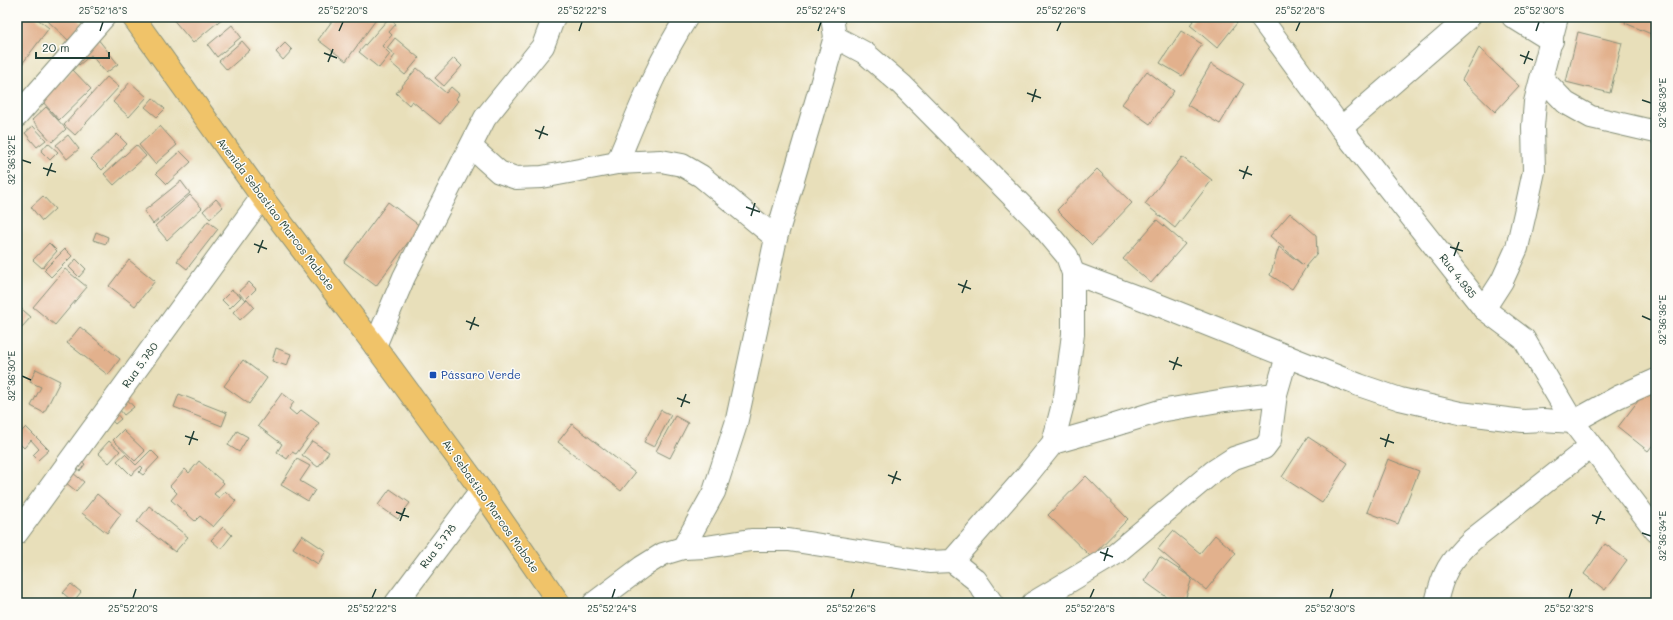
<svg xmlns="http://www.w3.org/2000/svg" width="1673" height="620" font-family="Mali,sans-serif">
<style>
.building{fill:#e2b18d}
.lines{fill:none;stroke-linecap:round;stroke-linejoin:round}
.minor-casing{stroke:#848e77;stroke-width:24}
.major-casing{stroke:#848e77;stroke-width:24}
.minor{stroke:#fff;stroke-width:22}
.major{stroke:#f0c369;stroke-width:22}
.ticks{fill:none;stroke:#1f3d34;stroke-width:1.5}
.transit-dot{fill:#1a4fb4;stroke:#fdfcf7;stroke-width:1.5}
.labels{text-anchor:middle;stroke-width:3;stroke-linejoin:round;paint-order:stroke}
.street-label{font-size:11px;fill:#1f3d34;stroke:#fdfcf7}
.transit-label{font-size:11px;fill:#164399;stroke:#fdfcf7;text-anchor:start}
.neatline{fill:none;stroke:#1f3d34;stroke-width:1.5}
.ticks-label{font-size:10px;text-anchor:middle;fill:#1f3d34}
</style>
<rect width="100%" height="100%" fill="#fdfcf7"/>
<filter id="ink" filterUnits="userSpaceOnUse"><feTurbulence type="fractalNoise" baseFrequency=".025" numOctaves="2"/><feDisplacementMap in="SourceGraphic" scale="8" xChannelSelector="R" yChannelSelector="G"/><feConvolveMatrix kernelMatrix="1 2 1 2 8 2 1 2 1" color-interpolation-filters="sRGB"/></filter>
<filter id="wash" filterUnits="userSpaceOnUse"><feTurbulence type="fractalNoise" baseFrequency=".012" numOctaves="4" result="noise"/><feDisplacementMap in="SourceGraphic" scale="16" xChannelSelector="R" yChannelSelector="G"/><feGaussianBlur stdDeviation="0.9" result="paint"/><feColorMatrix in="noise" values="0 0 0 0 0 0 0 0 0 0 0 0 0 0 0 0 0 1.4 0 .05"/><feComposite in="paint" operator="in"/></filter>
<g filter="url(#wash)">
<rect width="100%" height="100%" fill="#e8dfba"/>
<g id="blocks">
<!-- building -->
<g class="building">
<polygon points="17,17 35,17 49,28 22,64 17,60"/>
<polygon points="52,17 75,17 83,25 68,40 48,21"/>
<polygon points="171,17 224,17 193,43"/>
<polygon points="335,17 378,17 346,61 318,40"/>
<polygon points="1196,17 1230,17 1237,23 1217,48 1190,25"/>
<polygon points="1627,17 1656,17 1656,36 1625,23"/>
<polygon points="389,18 396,24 389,32 392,35 382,46 390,54 379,68 359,52"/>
<polygon points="232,25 241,37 217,57 208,45"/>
<polygon points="1181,31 1202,44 1182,76 1160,63"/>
<polygon points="1578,32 1622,43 1610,93 1566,82"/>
<polygon points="97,38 118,64 106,73 91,55 79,65 74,58"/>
<polygon points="395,38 419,58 405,75 390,62 395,55 387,48"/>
<polygon points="242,41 250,50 227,70 219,61"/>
<polygon points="285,43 292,50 283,60 276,52"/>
<polygon points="1479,48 1519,86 1495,112 1462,80"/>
<polygon points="454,58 462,66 444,86 435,78"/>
<polygon points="1211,64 1244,84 1220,124 1187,105"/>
<polygon points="417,68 446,93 451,87 459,94 456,99 458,101 440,124 412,101 409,105 396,93"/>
<polygon points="73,70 91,89 59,120 42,101"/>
<polygon points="1147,71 1174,91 1150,124 1122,104"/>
<polygon points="107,77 119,87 75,135 64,125"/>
<polygon points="130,82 147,97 129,117 113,102"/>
<polygon points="153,98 165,109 157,117 145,107"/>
<polygon points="46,107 66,129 52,142 32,120"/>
<polygon points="33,126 46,140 37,147 25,133"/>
<polygon points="160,126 177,145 155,164 139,145"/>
<polygon points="117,134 127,144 102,170 91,159"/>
<polygon points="68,135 79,149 67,159 56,145"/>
<polygon points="48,143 58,152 50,160 41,151"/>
<polygon points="136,145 146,156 114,185 104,174"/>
<polygon points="180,151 191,162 167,184 156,173"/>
<polygon points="1182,157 1212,180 1175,228 1145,204"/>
<polygon points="1097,169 1132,203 1092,245 1057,210"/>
<polygon points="181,181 190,193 153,224 144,211"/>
<polygon points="190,195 202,208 167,240 155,226"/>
<polygon points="43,196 55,209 42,221 31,207"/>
<polygon points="216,199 223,207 210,219 203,211"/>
<polygon points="388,202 420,226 376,286 344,262"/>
<polygon points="1290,213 1316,235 1317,253 1305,267 1307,266 1292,289 1270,275 1279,247 1303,265 1270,236"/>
<polygon points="1157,220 1185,244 1151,283 1123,259"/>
<polygon points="208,221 218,229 187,269 177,261"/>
<polygon points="96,232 108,237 106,244 93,240"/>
<polygon points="49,243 57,251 42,268 33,260"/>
<polygon points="65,249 72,256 51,277 44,270"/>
<polygon points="76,259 86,269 79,277 69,267"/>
<polygon points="129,260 155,281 135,306 109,286"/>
<polygon points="65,269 87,287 55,325 33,307"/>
<polygon points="249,282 256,289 245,300 238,292"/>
<polygon points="232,290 241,297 230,308 222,300"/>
<polygon points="247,299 254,307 240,320 233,312"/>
<polygon points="17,305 31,317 22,327 17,323"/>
<polygon points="80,327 120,359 108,375 67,343"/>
<polygon points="276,348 291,354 287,366 272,361"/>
<polygon points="243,360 267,378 249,404 224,386"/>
<polygon points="36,369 60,381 44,413 31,406 41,387 30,382"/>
<polygon points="1651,384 1656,388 1656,441 1648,451 1618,427"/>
<polygon points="282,393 294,402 289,409 296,415 301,410 319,423 296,454 292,452 287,459 277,452 282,444 258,426"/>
<polygon points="179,394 227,413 222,426 174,407"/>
<polygon points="125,397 134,407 124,415 119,409 115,412 121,419 115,424 106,414"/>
<polygon points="661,410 671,415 654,447 644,442"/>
<polygon points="675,416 688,423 670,458 656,451"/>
<polygon points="572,424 635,473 621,491 558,442"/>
<polygon points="26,427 49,450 38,460 33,455 39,449 31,440 24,448 17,441 17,436"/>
<polygon points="123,430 145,451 135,461 113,440"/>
<polygon points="237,431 248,437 239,452 228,445"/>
<polygon points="1308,437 1348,463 1322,503 1282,477"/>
<polygon points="109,441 120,451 109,463 98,453"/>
<polygon points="312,441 329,452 318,467 302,455"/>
<polygon points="151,450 159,458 143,475 139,472 143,468 141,466 131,475 117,461 125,454 136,465"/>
<polygon points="75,457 85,464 80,471 71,464"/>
<polygon points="297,459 310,466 300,481 315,490 308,501 281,485"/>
<polygon points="1388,459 1419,471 1398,524 1367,512"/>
<polygon points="199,461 224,483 214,494 219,498 225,491 236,501 213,527 200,516 195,521 171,500 177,493 170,486 185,469 189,473"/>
<polygon points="73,473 84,482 76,491 65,482"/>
<polygon points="1086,476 1128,519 1091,557 1048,515"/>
<polygon points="390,489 410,503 398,519 378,505"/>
<polygon points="97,494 121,514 107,533 82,513"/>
<polygon points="149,506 188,537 175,552 137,522"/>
<polygon points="223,527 232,535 221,549 211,540"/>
<polygon points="1173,531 1200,553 1215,535 1236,553 1206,590 1158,549"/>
<polygon points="302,535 326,551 318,564 293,548"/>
<polygon points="1605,544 1627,560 1605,590 1584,574"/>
<polygon points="1160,557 1192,578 1184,603 1175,603 1144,581"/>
<polygon points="71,584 81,592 73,602 63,593"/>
</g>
</g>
</g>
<g filter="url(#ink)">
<use href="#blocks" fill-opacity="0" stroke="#848e77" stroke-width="1"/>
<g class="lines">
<!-- minor casing -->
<g class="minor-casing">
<g id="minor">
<polyline points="1260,17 1341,128 1484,309 1524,339 1573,422 1656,531"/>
<polyline points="1513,17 1552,41"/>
<polyline points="1542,78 1566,103 1591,117 1656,132"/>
<polyline points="17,116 104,17"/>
<polyline points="1341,128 1469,17"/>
<polyline points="471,147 499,172 516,178 542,177 617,163 661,161 682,165 701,176 776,238"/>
<path d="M617,163C638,113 657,63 687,17"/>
<polyline points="1073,273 1161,306 1359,385 1400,399 1460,413 1523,421 1543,420 1573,422 1618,397 1656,380"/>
<polyline points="1484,309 1502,281 1517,248 1525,213 1534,171 1533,127 1535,102 1557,17"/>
<polyline points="375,346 404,277 485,118 543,46 554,17"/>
<polyline points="1053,443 1102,429 1160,411 1225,400 1276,394"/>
<polyline points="17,533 262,197"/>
<polyline points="683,548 714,492 736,424 776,238 835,37 832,17"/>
<polyline points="952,561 976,580 992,603"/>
<polyline points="396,603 481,490"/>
<polyline points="594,603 642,567 663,554 683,548 706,547 751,540 789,540 929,562 952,561 1028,474 1053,443 1065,396 1073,334 1073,273 1067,256 1041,225 902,85 865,53 835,37"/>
<polyline points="1033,603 1115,554 1214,471 1234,458 1264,448 1270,440 1276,394 1287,356"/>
<path d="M1436,603C1443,572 1449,562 1472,540L1591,446"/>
</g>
</g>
<!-- major casing -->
<g class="major-casing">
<polyline id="major" points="133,17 262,197 375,346 481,490 559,603"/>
</g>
<!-- minor -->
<use href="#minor" class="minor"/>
<!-- major -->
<use href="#major" class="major"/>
</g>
</g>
<!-- ticks -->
<path class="ticks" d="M100,31L103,22M339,31L343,22M579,31L582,22M818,31L821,22M1057,31L1061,22M1296,31L1300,22M1536,31L1539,22M324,53L337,58M1520,55L1533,60M328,62L333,49M1524,64L1529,51M1027,93L1041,98M1642,100L1651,103M1032,102L1036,89M535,130L548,135M539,139L544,126M22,160L31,163M43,168L56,172M1239,170L1252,175M47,176L52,163M1243,179L1248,166M746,207L760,212M751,216L755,203M254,244L267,249M1450,247L1463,251M258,253L263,240M1454,256L1459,242M958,284L971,289M962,293L967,280M1642,316L1651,320M466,321L479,326M470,330L475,317M1169,361L1182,366M1173,370L1178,357M22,376L31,380M677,398L690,403M681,407L686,394M185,436L198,440M1380,438L1394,443M189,445L194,431M1385,447L1389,434M888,475L901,480M892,484L897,471M396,512L409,517M1592,515L1605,520M400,521L405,508M1596,524L1601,511M1642,533L1651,536M1100,552L1113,557M1104,561L1108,548M133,598L136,589M372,598L376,589M612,598L615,589M851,598L854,589M1090,598L1094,589M1330,598L1333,589M1569,598L1572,589"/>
<!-- markers -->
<rect class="transit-dot" x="429" y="371" width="8" height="8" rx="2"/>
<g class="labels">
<!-- street labels -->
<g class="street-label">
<text transform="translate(276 214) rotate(53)" y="4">Avenida Sebastiao Marcos Mabote</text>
<text transform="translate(1458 276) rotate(52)" y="4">Rua 4.935</text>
<text transform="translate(140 365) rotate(-54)" y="4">Rua 5.780</text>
<text transform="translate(491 506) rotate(55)" y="4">Av. Sebastiao Marcos Mabote</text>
<text transform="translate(438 546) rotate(-53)" y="4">Rua 5.778</text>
</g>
<!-- transit labels -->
<g class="transit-label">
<text x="441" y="379">Pássaro Verde</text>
</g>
</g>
<!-- margin -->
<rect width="1673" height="620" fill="none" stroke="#fdfcf7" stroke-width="44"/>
<!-- scale -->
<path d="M36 52v6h73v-6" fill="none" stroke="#1f3d34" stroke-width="2"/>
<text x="42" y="52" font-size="12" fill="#1f3d34" stroke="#fdfcf7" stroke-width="3" paint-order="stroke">20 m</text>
<rect x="22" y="22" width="1629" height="576" class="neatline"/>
<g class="ticks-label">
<text x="103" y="14">25°52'18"S</text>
<text x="343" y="14">25°52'20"S</text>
<text x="582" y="14">25°52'22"S</text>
<text x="821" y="14">25°52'24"S</text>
<text x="1061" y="14">25°52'26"S</text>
<text x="1300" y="14">25°52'28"S</text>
<text x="1539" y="14">25°52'30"S</text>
<text transform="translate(1662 103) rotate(-90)" y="4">32°36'38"E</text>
<text transform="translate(11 160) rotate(-90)" y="4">32°36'32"E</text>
<text transform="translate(1662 320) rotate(-90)" y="4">32°36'36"E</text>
<text transform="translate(11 376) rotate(-90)" y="4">32°36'30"E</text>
<text transform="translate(1662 536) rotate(-90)" y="4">32°36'34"E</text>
<text x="133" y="612">25°52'20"S</text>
<text x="372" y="612">25°52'22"S</text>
<text x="612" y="612">25°52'24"S</text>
<text x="851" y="612">25°52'26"S</text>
<text x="1090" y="612">25°52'28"S</text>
<text x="1330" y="612">25°52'30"S</text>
<text x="1569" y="612">25°52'32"S</text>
</g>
</svg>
